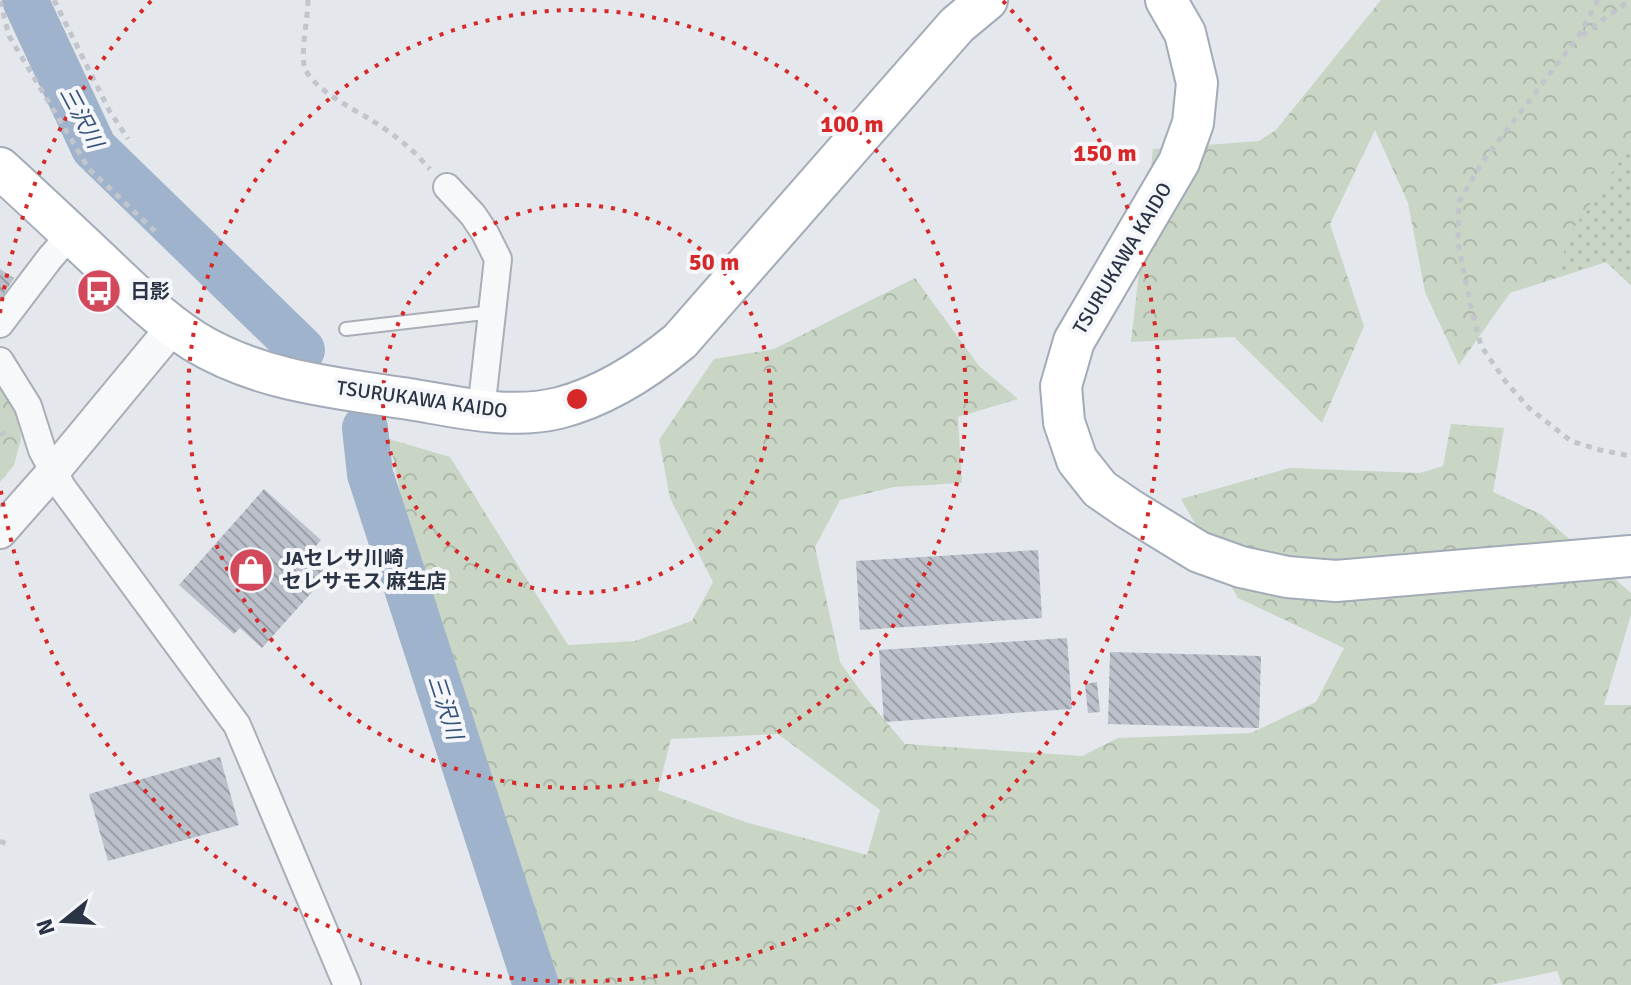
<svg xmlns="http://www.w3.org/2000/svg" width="1631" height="985" font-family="Signika,'Noto Sans JP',sans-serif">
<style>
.forest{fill:url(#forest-crowns);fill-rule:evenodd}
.park{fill:url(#park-dots)}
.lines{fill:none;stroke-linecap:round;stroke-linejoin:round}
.river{stroke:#9fb4cc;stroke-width:46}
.building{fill:url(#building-back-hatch)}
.service-casing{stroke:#a9aeb7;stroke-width:16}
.minor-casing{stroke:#a9aeb7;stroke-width:30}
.tertiary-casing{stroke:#a9aeb7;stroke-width:36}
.primary-casing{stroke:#a3abb8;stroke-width:44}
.path{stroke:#c2c5cb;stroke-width:5;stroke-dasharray:6 6;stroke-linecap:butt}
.service{stroke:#f7f8fa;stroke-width:12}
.minor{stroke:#f7f8fa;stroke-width:26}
.tertiary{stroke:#f7f8fa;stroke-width:32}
.primary{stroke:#fff;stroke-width:40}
.ring{fill:none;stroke:#d62828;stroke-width:4;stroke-dasharray:4 8}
.labels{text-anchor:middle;stroke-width:8;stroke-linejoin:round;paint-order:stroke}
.street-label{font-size:20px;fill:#2b3445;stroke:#f4f6f9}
.poi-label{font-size:20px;font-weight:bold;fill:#2b3445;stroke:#f4f6f9;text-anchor:start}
.water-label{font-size:22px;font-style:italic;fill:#34527a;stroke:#f4f6f9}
.centre{fill:#d62828;stroke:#f4f6f9;stroke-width:4}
.ring-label{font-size:24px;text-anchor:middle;font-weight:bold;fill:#d62828;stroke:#f4f6f9;stroke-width:8;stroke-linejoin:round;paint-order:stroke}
</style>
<defs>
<pattern id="forest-crowns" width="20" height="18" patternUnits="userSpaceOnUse" patternTransform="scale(2)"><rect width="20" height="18" fill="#c9d6c5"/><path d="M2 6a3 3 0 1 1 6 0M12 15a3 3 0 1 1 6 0" fill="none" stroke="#adb8ab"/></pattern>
<pattern id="park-dots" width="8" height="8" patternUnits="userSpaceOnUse" patternTransform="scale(2)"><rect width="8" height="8" fill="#c9d6c5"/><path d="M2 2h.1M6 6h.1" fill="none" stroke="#adb8ab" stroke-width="1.8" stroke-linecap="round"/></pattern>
<pattern id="building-back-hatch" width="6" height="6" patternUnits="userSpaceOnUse" patternTransform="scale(2)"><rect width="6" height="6" fill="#bbc0ca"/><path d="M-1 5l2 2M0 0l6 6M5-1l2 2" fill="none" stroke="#989da6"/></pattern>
</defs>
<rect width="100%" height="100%" fill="#e4e7ec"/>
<!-- forest -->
<g class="forest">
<polygon points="1381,0 1631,0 1631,285 1606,262 1510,293 1459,365 1425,292 1408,203 1375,130 1330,224 1364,326 1322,423 1234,337 1131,342 1153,149 1259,141 1276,130"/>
<path d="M915,278L979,366L1018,399L958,417L962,483L894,487L840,500L815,547L840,662L865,697L905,744L1082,756L1118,738L1251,733L1316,702L1344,648L1238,598L1181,499L1289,468L1420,473L1443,466L1451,424L1504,428L1493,492L1542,515L1631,593V615L1604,705H1631V985H1562L1557,971L1490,985H540L483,886L389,439L450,457L568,645L635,641L692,621L713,582L670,498L659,440L714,359L774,349ZM778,734L880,810L867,855L745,822L658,790L671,739Z"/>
<polygon points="0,383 19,415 21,439 14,465 0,482"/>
</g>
<!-- park -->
<polygon class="park" points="1631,145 1631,285 1606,262 1560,277 1566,239"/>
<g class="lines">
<!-- river -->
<g class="river">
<polyline points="25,0 94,148 302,350"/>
<polyline points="365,428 370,474 536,985"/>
</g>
</g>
<!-- building -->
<g class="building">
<polygon points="0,269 14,278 0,300"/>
<polygon points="264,489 321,540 307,556 328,574 262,648 240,628 234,634 179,585"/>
<polygon points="1038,550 1042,618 860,630 856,561"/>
<polygon points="1067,638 1072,709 884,722 879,650"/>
<polygon points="1110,652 1261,656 1259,728 1108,724"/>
<polygon points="1097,682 1100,712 1088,713 1085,684"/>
<polygon points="220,757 239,825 108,861 89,794"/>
</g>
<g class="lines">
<!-- service casing -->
<g class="service-casing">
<polyline id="service" points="346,329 493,312"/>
</g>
<!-- minor casing -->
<g class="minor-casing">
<g id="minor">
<polyline points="447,187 473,215 485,233 498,259 481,411"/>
<polyline points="0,324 50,258 71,234"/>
<polyline points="0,361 28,406 42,450 62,487 237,725 347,985"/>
</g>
</g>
<!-- tertiary casing -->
<g class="tertiary-casing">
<polyline id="tertiary" points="0,532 53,472 173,327"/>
</g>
<!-- primary casing -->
<g class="primary-casing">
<g id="primary">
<polyline points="1166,0 1185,33 1197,83 1193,123 1179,162 1074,341 1061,386 1064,422 1077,460 1100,489 1129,509 1199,552 1241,567 1287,577 1336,581 1631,556"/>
<path d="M0,168C34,199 68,231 102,263C131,291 160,319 194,341C259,381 336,388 409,399C458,407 510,420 559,408C605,396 644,371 680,341L957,25L987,0"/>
</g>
</g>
<!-- path -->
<g class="path">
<polyline points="54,0 109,110 128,139"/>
<path d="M308,0C308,18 300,54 305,68C311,87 351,108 368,118C381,126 396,136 408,147C416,153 423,162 430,169"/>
<polyline points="1598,0 1578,37 1483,161 1459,202 1458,243 1472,312 1481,346 1506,382 1529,408 1571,441 1600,450 1631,456"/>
<polyline points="0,1 9,36 89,169 157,233"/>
<polyline points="1582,35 1630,0"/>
<polyline points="0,435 11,429"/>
<polyline points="0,841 11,846"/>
</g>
<!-- service -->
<use href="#service" class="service"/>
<!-- minor -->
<use href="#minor" class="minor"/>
<!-- tertiary -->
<use href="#tertiary" class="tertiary"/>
<!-- primary -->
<use href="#primary" class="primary"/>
</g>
<!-- distance rings -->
<g class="ring">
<circle cx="577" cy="399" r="194"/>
<circle cx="577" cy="399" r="389"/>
<path d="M0 313A583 583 0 0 1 151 1M1003 1A583 583 0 1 1 0 485"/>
</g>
<!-- icons -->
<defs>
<g id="bus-disc" transform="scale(2.3)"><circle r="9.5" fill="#d1495b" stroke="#f4f6f9"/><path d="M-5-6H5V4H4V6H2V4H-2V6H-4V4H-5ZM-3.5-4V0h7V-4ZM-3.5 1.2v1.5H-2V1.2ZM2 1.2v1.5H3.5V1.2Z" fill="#fff"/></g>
<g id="shop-disc" transform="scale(2.3)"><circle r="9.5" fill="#d1495b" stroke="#f4f6f9"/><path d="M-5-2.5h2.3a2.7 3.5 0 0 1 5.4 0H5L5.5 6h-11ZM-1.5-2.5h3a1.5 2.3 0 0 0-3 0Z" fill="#fff"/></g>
</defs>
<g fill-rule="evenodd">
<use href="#bus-disc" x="99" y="291"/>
<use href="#shop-disc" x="251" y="570"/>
</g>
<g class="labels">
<!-- street labels -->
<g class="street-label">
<text transform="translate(1122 258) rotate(-59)" y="7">TSURUKAWA KAIDO</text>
<text transform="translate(422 399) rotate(8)" y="7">TSURUKAWA KAIDO</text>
</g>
<!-- poi labels -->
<g class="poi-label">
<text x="130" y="298">日影</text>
<text x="282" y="565">JAセレサ川崎<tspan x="282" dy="23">セレサモス 麻生店</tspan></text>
</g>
<!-- water labels -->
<g class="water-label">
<text transform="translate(82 117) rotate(62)" y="8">三沢川</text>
<text transform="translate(446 707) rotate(72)" y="8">三沢川</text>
</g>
</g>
<circle cx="577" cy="399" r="12" class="centre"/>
<g class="ring-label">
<text x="852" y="132">100 m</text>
<text x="1105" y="161">150 m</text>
<text x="714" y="270">50 m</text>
</g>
<!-- north arrow -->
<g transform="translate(64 921) rotate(252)" stroke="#f4f6f9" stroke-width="6" paint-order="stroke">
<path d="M0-6L14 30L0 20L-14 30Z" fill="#2b3445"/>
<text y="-12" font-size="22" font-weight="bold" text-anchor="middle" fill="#2b3445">N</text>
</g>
</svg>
